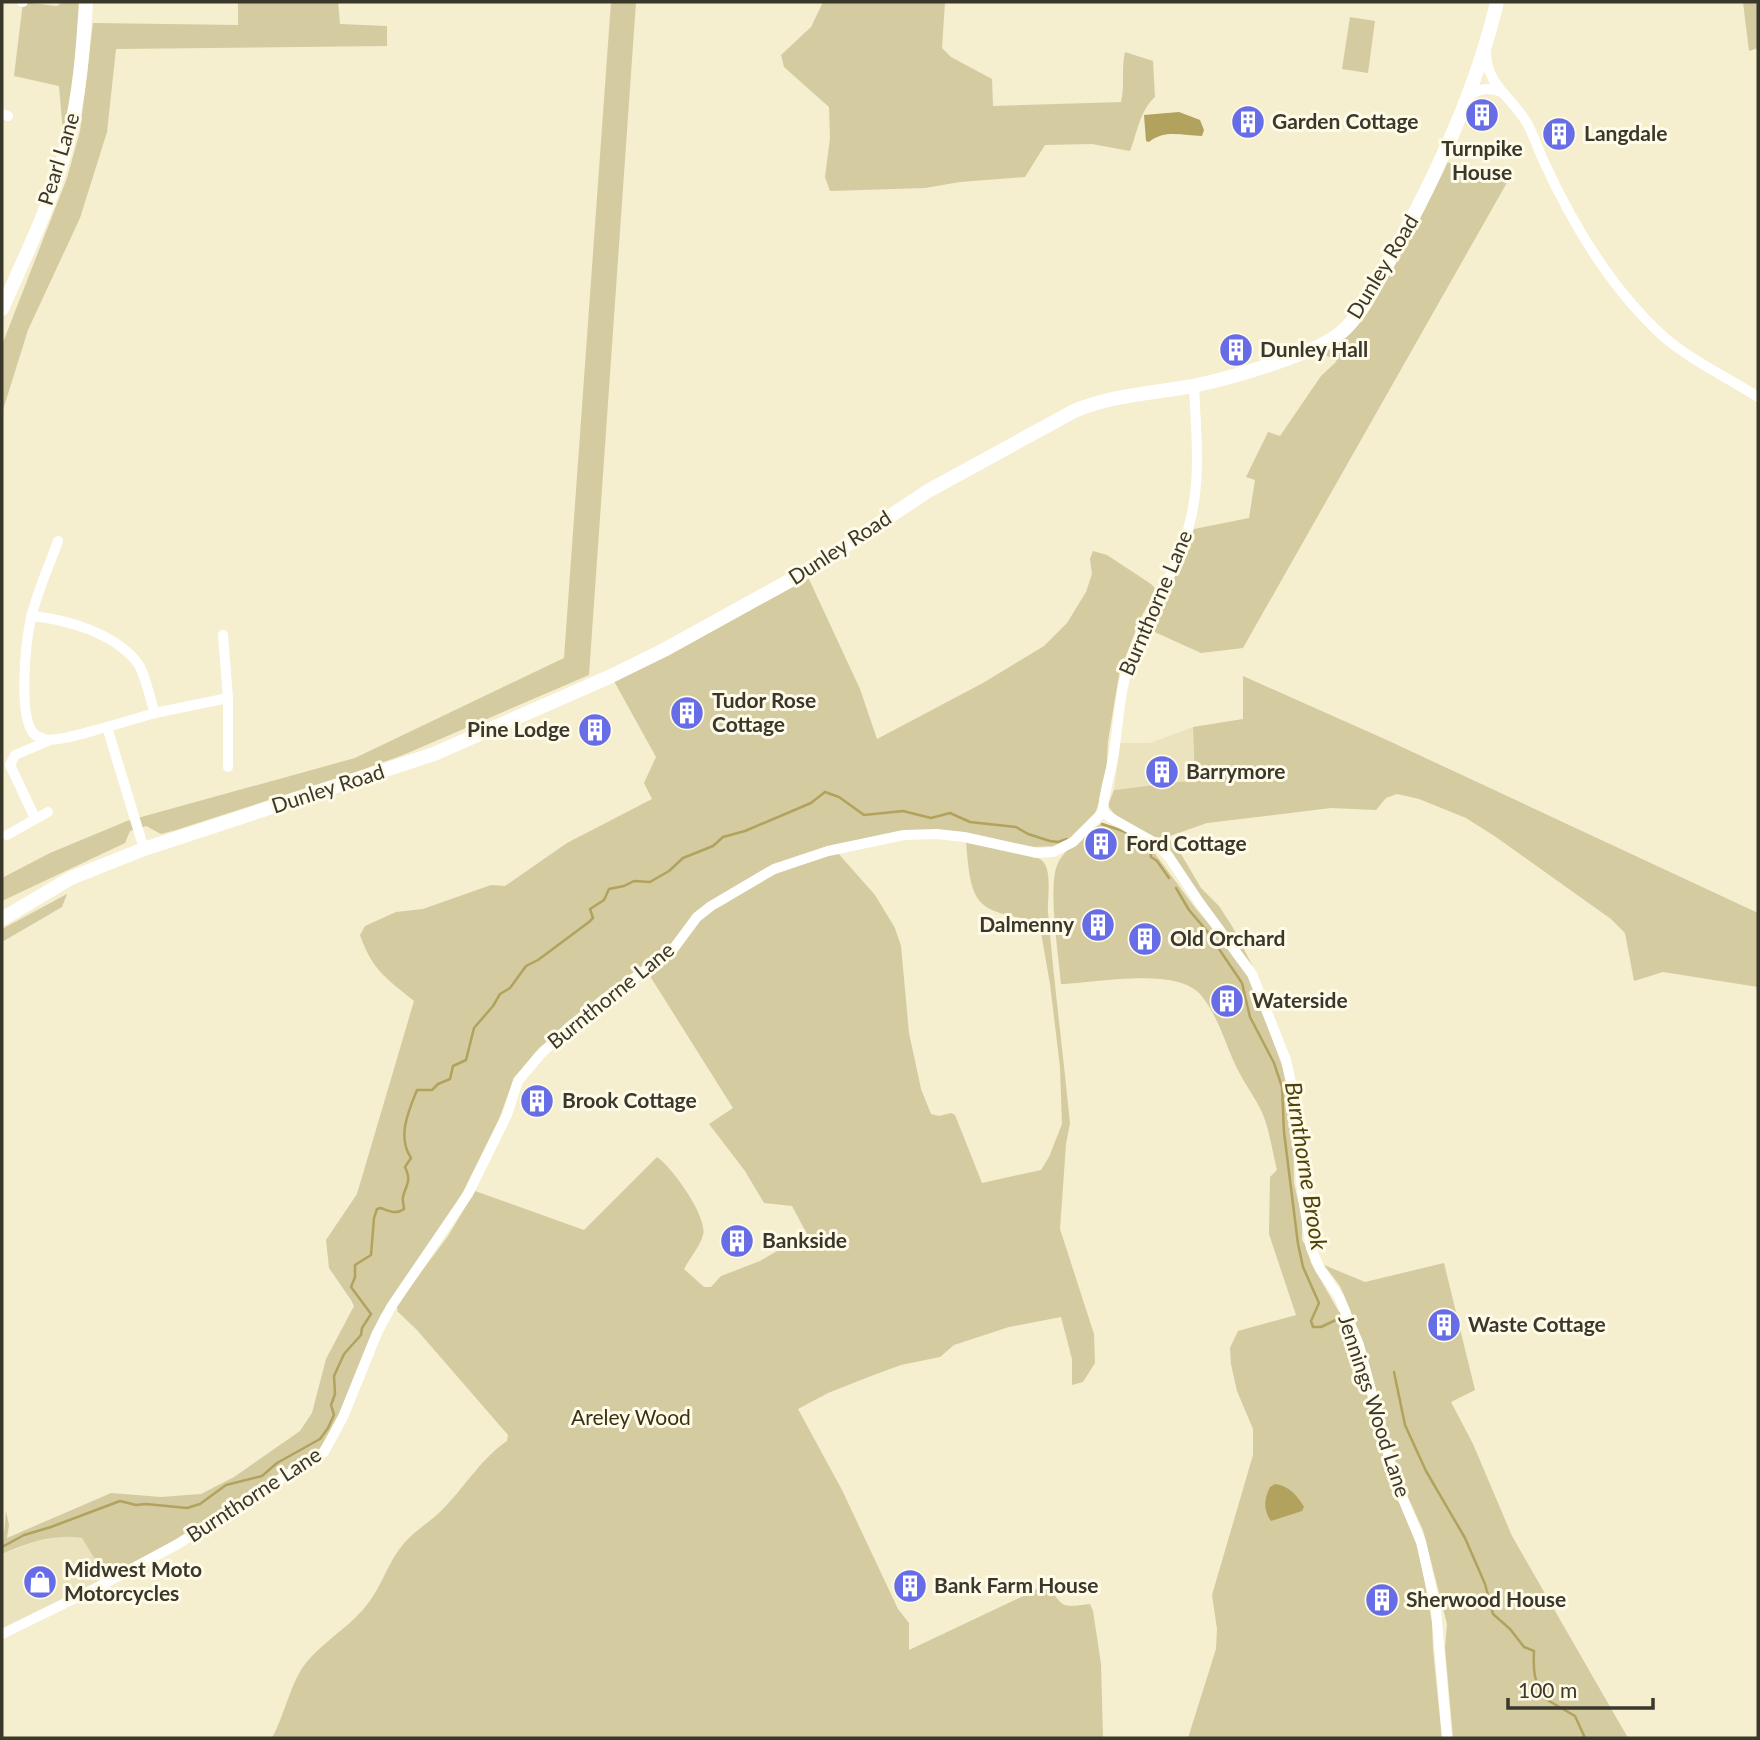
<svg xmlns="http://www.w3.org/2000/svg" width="1760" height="1740" font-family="Lato,sans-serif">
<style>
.built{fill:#ebe3bd}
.green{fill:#d4cba0}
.water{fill:#b1a25d}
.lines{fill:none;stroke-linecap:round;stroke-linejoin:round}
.stream{stroke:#b1a25d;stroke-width:2.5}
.minor{stroke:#fff;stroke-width:10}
.major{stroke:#fff;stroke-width:14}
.labels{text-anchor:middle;stroke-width:6;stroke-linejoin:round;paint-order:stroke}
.poi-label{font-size:21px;font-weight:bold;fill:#3a372b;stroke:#fffbe8;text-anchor:start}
.street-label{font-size:21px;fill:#3a372b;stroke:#fffbe8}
.park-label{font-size:21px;fill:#383112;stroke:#fffbe8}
.water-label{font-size:23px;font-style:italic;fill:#4d420a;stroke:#fffbe8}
</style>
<rect width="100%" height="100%" fill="#f5eecf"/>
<!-- built -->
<g class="built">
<polygon points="1193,727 1195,780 1114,790 1120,743 1150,743"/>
<polygon points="67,1535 82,1538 106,1578 2,1629 2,1554 35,1542"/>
</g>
<!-- green -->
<g class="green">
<polygon points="23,2 57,6 63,2 83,2 73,87 63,133 59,86 14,76"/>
<polygon points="238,2 338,2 340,24 387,26 387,46 116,49 107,132 80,218 28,330 2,413 2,345 67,178 80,131 93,23 238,25"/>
<polygon points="611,2 636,2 589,675 403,755 356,772 176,830 161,834 146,826 130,831 125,843 2,901 2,878 50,853 127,821 355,758 564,658"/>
<path d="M823,2H945L942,48L951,57L992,79L993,106L1121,102C1125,85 1121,69 1125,52L1153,61L1155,97C1139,112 1138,131 1130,151L1092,144L1045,145L1025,177L960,182L925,188L830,191L825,177L830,138L829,107L784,67L781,55L811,27Z"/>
<polygon points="1743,2 1758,2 1758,48 1749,51"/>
<polygon points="1350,17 1375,21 1368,73 1342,69"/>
<polygon points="1447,162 1473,173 1509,179 1243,648 1201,653 1148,629 1184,555 1194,529 1249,518 1255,480 1246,477 1268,432 1280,436 1321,376 1337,361 1322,353 1349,333"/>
<path d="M1093,551L1107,555L1151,584L1155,588V592L1140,619L1119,675L1108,741L1106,777L1098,805L1094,816L1068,840L1059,846L1033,847L946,831L768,867L661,955L645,964L539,1048L514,1078L499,1119L464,1190L453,1210L380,1316L335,1426L316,1454L275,1476L170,1543L106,1578L82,1538C56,1533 26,1543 2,1554L6,1511L9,1525L7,1538L111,1493L161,1497L201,1494L234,1477L300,1431L312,1413L326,1359L354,1306L351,1300L329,1268L326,1240L357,1194L414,1001C385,977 373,971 360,935L365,926L396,912L423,909L491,885L505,886L567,843L652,799L644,783L656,757L614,681L808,577L860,689L877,739L983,683L1044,646L1067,623L1086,592L1092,574L1090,559Z"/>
<path d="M1243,676L1389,741L1758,913V987L1663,972L1634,981L1625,933L1611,919L1496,837L1466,818L1419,799L1397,794L1386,798L1376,810L1331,808L1207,823L1167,837L1178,849L1201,888L1219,906L1232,926L1253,967L1215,918L1167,845C1152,832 1115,822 1108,805L1114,790L1195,780L1193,727L1243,719Z"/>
<path d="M1103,823L1140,838L1150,847L1196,909L1237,956L1250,978L1288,1082L1293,1126L1294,1183L1302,1218V1240L1307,1248L1311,1263L1339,1312H1351L1340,1286L1324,1265L1365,1282L1444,1263L1475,1390L1451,1402L1473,1444L1512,1536L1628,1738H1453L1445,1648L1447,1624L1423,1530L1396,1471L1418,1544L1432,1623L1433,1650L1442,1738H1188L1216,1649L1217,1629L1212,1595L1253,1455V1429L1237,1391L1231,1364L1230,1348L1238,1331L1296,1315L1269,1234L1270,1177L1277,1170C1272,1150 1269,1126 1260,1108C1252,1093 1241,1078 1234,1062C1223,1037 1218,1017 1201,995C1177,966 1094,983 1061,984C1059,957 1047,885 1058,863C1064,850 1090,829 1103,823Z"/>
<path d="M966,841L1038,858C1054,864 1047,897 1048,912C1054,983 1063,1053 1070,1123L1066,1144L1060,1229L1094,1334L1095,1363L1083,1382L1072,1385V1359L1061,1317L1009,1327L954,1345L940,1357L901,1365L871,1376L828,1393L798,1409L842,1490L898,1609L909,1623V1650L1034,1591L1046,1582C1063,1607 1059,1608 1090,1604L1093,1611L1101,1664L1103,1738H272C284,1716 288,1692 301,1670C318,1644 347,1630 366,1606C382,1587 388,1561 405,1542C417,1529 433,1520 445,1507C466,1485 482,1458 507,1441L508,1435L417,1330L397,1311L398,1309L395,1307L448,1236L475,1191L584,1230L657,1157C672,1167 708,1217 703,1235C700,1246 690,1258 684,1269L704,1287H711L721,1276L760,1261L807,1234L792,1206L764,1203L745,1171L709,1124L733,1108L648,973L705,916L770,876L837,852L875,895L895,928L901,946L909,1033L921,1089L931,1114L939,1116L951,1113L955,1115L982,1183L1041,1170L1049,1157L1062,1124L1060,1067L1050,984L1039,921C975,911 971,906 966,841Z"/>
<polygon points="67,894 62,907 2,942 2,929"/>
</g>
<!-- water -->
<g class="water">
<path d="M1179,112L1200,120L1204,130L1202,136C1184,136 1165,129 1149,142L1146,141L1144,115Z"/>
<path d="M1275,1484C1289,1486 1297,1495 1304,1507L1302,1511L1271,1521C1263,1510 1264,1499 1270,1487Z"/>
</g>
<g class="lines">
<!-- stream -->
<g class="stream">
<polyline points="1102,824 1123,831 1150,849 1151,857 1157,861 1169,878"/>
<polyline points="1176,888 1189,910 1212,937"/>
<polyline points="1217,946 1242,983 1250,1017 1274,1063 1282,1087 1284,1132 1298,1244 1303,1267 1319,1303 1311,1321 1313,1327 1321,1327 1342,1317"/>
<path d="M1394,1372L1405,1425L1426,1471L1465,1538L1485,1584L1493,1614L1510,1629L1524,1647L1534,1651C1533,1670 1534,1682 1544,1698L1575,1716L1585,1738"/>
<path d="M2,1547L24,1535L51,1527L120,1501L136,1505L146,1504L187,1508L200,1504L226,1485L262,1476L277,1463L320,1439L328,1428L334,1415L331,1405L335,1394L334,1376L344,1354L361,1335L362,1328L371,1314L351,1287L355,1277V1265L371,1255L374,1218L377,1209L381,1208C389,1211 396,1215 404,1209C404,1205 402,1201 403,1197C406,1184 412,1182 405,1167L411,1158C397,1137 408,1112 417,1090H432L438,1084L450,1079L453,1066L466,1060L474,1028L493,1006L500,994L510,988L526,966L538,960L589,922L593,918L590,909L604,900L609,889L624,886L634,881L650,882L669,871L683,858L713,846L723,837L745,831L811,803L825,792L839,797L864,815L903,811L931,818L950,813L970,822L1016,827L1028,834L1050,841L1058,842L1067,839"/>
</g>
<!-- minor -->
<g class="minor">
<polyline points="22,2 23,2"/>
<path d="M1486,52C1486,85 1512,97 1527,123C1534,136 1538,149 1544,162C1573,225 1612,290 1664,337C1692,361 1727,377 1758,397"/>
<path d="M1467,97C1480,88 1488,87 1502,92"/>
<polyline points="2,114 8,116"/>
<path d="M58,541C49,566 37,592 31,618C26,640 17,719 35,735C35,735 44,739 44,739C56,743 94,730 107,727L144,849"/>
<path d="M31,616C66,619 113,633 136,661C145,671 150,700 155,713"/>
<polyline points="223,635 228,698 228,767"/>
<polyline points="107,727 155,713 228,698"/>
<polyline points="1103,812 1111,818 1157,844 1169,857 1199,902 1252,974 1286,1060 1295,1101 1302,1191 1311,1248 1320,1269 1339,1297 1359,1345 1395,1480 1421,1542 1436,1609 1447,1738"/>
<polyline points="35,818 10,765 15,755 48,741"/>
<polyline points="7,835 48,812"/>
<path d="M2,1634L100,1586L178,1544L324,1452L343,1417L377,1333L391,1307L468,1194L507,1115L518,1081L540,1055L568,1028L607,997L671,952L697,917L711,906L774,869L828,851L904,835L937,834L964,837L1037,853L1053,852L1073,842L1103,812C1103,795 1110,776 1113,759C1119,723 1119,684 1134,650C1151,610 1176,571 1188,529C1202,482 1196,433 1194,386"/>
</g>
<!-- major -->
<g class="major">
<path d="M2,309C26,254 54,199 68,140C80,95 83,48 86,2"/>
<path d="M2,919L71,878L144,849L434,754L609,677L664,650L809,570L928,491L1074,411C1112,395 1154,393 1193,386C1226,379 1269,366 1300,354C1317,348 1334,340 1346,328C1366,308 1378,280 1392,256C1436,176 1476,91 1497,2"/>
</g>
</g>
<!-- icons -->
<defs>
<g id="building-disc" transform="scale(1.75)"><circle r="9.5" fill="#676de6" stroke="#fffbe8"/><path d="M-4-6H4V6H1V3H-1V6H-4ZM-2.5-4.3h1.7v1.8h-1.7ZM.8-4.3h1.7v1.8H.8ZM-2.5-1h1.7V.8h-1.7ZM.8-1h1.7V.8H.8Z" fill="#fff"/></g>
<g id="shop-disc" transform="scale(1.75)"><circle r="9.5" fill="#676de6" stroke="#fffbe8"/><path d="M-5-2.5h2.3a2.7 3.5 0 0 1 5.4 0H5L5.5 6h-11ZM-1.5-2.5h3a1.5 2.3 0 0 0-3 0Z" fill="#fff"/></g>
</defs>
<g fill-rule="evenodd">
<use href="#building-disc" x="1482" y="115"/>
<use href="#building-disc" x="1248" y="122"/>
<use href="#building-disc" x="1559" y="134"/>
<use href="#building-disc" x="1236" y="350"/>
<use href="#building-disc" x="687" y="713"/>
<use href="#building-disc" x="595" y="730"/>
<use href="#building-disc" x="1162" y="772"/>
<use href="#building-disc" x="1101" y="844"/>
<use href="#building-disc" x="1098" y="925"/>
<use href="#building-disc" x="1145" y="939"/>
<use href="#building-disc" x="1227" y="1001"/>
<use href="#building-disc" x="537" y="1101"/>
<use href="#building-disc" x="737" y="1241"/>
<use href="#building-disc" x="1444" y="1325"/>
<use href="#shop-disc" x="40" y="1582"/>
<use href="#building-disc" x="910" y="1586"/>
<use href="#building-disc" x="1382" y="1600"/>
</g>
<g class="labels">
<!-- poi labels -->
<g class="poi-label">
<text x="1272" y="129">Garden Cottage</text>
<text x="1584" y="141">Langdale</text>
<text x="1482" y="156" text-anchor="middle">Turnpike<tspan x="1482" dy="24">House</tspan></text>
<text x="1260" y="357">Dunley Hall</text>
<text x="712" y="708">Tudor Rose<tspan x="712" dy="24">Cottage</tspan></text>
<text x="570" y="737" text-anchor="end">Pine Lodge</text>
<text x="1186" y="779">Barrymore</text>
<text x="1126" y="851">Ford Cottage</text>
<text x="1074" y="932" text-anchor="end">Dalmenny</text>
<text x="1170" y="946">Old Orchard</text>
<text x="1252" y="1008">Waterside</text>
<text x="562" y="1108">Brook Cottage</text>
<text x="762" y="1248">Bankside</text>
<text x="1468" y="1332">Waste Cottage</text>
<text x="64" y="1577">Midwest Moto<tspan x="64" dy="24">Motorcycles</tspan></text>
<text x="934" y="1593">Bank Farm House</text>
<text x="1406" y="1607">Sherwood House</text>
</g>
<!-- street labels -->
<g class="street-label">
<text transform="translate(59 159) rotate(-73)" y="7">Pearl Lane</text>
<text transform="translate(1383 267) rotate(-59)" y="7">Dunley Road</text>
<text transform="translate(840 548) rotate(-33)" y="7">Dunley Road</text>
<text transform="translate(1156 603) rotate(-67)" y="7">Burnthorne Lane</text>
<text transform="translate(328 789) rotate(-18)" y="7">Dunley Road</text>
<text transform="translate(611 996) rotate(-39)" y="7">Burnthorne Lane</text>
<text transform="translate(1374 1406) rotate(72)" y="7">Jennings Wood Lane</text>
<text transform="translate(254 1495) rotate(-33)" y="7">Burnthorne Lane</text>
</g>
<!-- park labels -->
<g class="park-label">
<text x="631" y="1425">Areley Wood</text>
</g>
<!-- water labels -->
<g class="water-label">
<text transform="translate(1306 1166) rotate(81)" y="8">Burnthorne Brook</text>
</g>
</g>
<!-- border -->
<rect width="1760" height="1740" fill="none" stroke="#3a372b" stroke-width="7"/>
<!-- scale -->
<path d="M1508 1698v10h145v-10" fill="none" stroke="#3a372b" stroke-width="3.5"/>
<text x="1518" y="1698" font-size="21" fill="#3a372b" stroke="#fffbe8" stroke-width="5" paint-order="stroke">100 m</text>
</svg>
